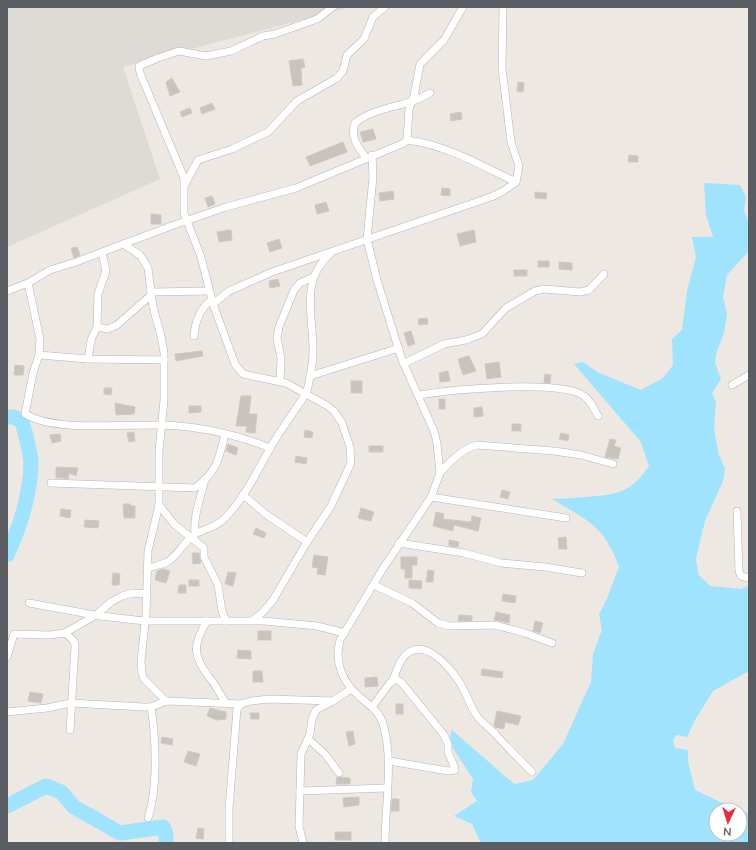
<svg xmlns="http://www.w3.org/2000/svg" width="756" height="850" font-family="Mulish,sans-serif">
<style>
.industrial{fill:#dedad5}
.water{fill:#9fe3fe}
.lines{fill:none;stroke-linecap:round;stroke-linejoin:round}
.river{stroke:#9fe3fe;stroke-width:15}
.building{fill:#c8c3be;stroke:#d1c9bf}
.street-casing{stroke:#b2b5b9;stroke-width:8}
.street{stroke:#fff;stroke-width:7}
</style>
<rect width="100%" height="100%" fill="#ede8e1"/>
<!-- industrial -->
<polygon class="industrial" points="7,7 351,7 123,67 160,179 7,247"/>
<!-- water -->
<path class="water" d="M704,183L740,185L746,197L744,211L749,223L748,252L727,275L723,297L727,314L724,333L716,354L715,363L721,379L712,393L716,402L714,426L716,441L719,455L725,469L723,481L705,521L696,558L698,574L710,586L741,589L749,585V671L713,691L695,720L687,737L676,735L673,740L675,748L688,750V761L695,790L737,810H716V834H740V811L749,813V843H481L472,824L454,816L477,801L471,792L473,779L449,742L452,730L514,784L533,780L563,744L591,682L593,654L602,630L599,614C608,600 612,583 619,567C604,525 588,521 552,499C568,498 612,497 624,490C635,484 642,476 649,466L641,442L574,364L583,362L599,373L641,390L663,378L673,365L672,339L682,330L687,291L696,257L692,237H713L706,215Z"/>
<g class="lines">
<!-- river -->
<g class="river">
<path d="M7,417H13L22,421C25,435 31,451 31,464C30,494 20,527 7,555"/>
<polyline points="7,806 46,786 61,792 74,807 120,833 163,827 166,834 166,843"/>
</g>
</g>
<!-- building -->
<g class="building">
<polygon points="303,59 305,67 301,68 302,85 293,86 289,61"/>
<polygon points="172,78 180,92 170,96 166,82"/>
<polygon points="518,82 524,83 523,92 517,91"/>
<polygon points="212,103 215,109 202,114 200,108"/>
<polygon points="190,108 192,113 182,117 180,112"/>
<polygon points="461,112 462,119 451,121 450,114"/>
<polygon points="373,129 376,139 363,142 360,132"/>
<polygon points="343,142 347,152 310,166 306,157"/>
<polygon points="629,155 638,156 638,162 628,162"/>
<polygon points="442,188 450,189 450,196 441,195"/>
<polygon points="393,191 394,199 380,201 379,193"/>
<polygon points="535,192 547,193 546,199 535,198"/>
<polygon points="212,196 215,204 208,207 205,198"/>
<polygon points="326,202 329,211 317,214 315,205"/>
<polygon points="151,214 161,215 161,224 151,224"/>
<polygon points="231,230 232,240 219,242 217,232"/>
<polygon points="474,230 476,242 460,246 457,234"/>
<polygon points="279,239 282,248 270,252 267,243"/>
<polygon points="77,247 80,255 74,258 71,248"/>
<rect x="538" y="261" width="11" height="6"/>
<polygon points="559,262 572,263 572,270 559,269"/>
<rect x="514" y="270" width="13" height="6"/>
<polygon points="278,279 280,286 270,288 269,281"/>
<polygon points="427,318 428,324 419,325 418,319"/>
<polygon points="411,331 415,344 408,346 404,333"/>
<polygon points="202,351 203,356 176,361 175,354"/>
<polygon points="469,356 476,371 463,375 458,359"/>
<polygon points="499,362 501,377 487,379 485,364"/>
<polygon points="15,365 24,366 23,375 14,375"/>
<polygon points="448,371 450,381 440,382 439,373"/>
<polygon points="545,374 551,375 550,383 544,383"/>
<rect x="351" y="381" width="11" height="12"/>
<polygon points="104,388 112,388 111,395 104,394"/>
<polygon points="241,396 251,396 249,414 257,414 255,433 246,432 247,426 236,426"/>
<rect x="439" y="399" width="6" height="10"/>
<polygon points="115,403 135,407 134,414 116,415"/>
<polygon points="189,406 201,406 201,412 189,413"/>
<polygon points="482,407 483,416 474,417 474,408"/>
<rect x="512" y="424" width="9" height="7"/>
<polygon points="305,430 313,432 312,438 304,437"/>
<polygon points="134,432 135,441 129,442 127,433"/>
<polygon points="561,433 569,435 568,441 559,439"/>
<polygon points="60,434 61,441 52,443 50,435"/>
<polygon points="610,439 616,440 614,446 621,448 618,459 605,457"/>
<polygon points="228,444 238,448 236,455 226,451"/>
<rect x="369" y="446" width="14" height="6"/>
<polygon points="296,456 307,458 306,464 295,462"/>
<polygon points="56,467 78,468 76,476 69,473 68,479 62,478 56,478"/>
<polygon points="502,490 510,492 508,499 500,497"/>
<polygon points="123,504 130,504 131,506 135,506 135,518 124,518"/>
<polygon points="361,508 374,512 371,521 358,518"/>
<polygon points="61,509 71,510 70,518 60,516"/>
<polygon points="436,512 444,514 443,519 471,522 472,516 481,518 478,531 454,525 453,531 433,526"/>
<polygon points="85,520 99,521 98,528 84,527"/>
<polygon points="256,528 266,533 264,538 253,534"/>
<polygon points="566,537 567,549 559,549 558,538"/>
<polygon points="449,540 459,542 458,547 449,546"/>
<polygon points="192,553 199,553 201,563 193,564"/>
<polygon points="314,555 328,557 325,575 317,574 318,568 312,567"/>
<polygon points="401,557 417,557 417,565 412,565 412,578 405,578 405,569 401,569"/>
<polygon points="163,569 170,571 166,583 155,580 157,571"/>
<polygon points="428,570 434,571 433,582 426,582"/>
<polygon points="228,572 236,573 233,586 225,584"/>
<polygon points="113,573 120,574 119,585 112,585"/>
<rect x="189" y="580" width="10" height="6"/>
<polygon points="409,580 422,581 421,589 409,588"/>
<polygon points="179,585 186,585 186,593 178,593"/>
<polygon points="503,594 516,596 515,603 502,601"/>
<polygon points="496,612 510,615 509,623 494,620"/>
<polygon points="459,615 472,616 472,621 458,621"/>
<polygon points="535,621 543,623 540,633 533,631"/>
<rect x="258" y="631" width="13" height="9"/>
<polygon points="238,650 251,651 251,659 237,658"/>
<polygon points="482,669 503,672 502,678 481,675"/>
<polygon points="253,671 262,671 263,682 253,682"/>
<polygon points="377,677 378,686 365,687 365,678"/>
<polygon points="30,692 43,694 41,703 28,701"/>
<rect x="396" y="704" width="7" height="10"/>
<polygon points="210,708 226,712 226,719 217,720 207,716"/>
<polygon points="497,711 521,716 518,725 505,722 504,729 495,727 494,725"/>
<polygon points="250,713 259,713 259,719 251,719"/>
<polygon points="353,731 355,744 349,746 346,732"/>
<polygon points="162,737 173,739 172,745 161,743"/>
<polygon points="188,751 200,754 196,766 184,762"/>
<polygon points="337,777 350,778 350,784 336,784"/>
<polygon points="359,797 359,805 344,807 343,798"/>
<polygon points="392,799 399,799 399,811 391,811"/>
<polygon points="198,828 204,829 203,839 196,838"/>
<rect x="335" y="832" width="16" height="8"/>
</g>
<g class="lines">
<!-- street casing -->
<g class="street-casing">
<g id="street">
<path d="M407,140C447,145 480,165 516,182"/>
<path d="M372,155L373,177L367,239L377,280L402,360L434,431L437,443L440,473L431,497L382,570L340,640C334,662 342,682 360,697C369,705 380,712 383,724C394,761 385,805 385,843"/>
<path d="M366,158C358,147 350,137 355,123C377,105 407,108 430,93"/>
<polyline points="185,184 198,160 232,149 268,132 297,101 337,78 343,71 347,55 364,39 373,17 385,7"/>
<polyline points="123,244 140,255 148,268 153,307 161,336 164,353 164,400 159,451 159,505 148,551 146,614 141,661 142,674 144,679 166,701"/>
<path d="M28,283L40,339L39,355L33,373L25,414C54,432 124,424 160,425C198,426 235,434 270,448"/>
<polyline points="7,291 28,283 50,270 76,262 171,226 226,207 296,188 404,143 407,140 409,109 414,96 420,64 444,40 463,7"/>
<polyline points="151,292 209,291"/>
<polyline points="213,304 229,291 272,272 491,197 502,192 516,182 519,166 511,142 502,68 503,7"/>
<polyline points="97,327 108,329 117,325 151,295"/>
<path d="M194,336C195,322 201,308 212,299"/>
<polyline points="39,355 88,359 164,360"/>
<polyline points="88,359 91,340 97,327 98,294 106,271 102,252"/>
<polyline points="405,363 444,344 466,340 482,334 506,308 535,291 544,289 580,292 589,290 604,274"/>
<polyline points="310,376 399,348"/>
<polyline points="280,381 281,359 277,338 279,327 294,290 300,283 313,277"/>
<polyline points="732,385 749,375"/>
<path d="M419,395C449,390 560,379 584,396C591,400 594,410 598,416"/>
<path d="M440,473C450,461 462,449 477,445L554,451L581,455L613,464"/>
<path d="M51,483L195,488C217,472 219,459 225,434"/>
<polyline points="243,495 267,515 307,542"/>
<polyline points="431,497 566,518"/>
<polyline points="159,505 174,524 204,548 204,557 218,585 222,611 226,621"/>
<polyline points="737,511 739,571 741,576 749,578"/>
<path d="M195,534C193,515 201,498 205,479"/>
<polyline points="399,543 464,553 501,563 545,567 582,573"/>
<path d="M147,569C153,566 161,565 167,562C178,556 184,541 195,534C205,529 216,527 224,519C245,498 257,471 272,445C282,428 294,412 305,395C309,388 309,379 311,371C320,331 294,285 330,254"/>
<polyline points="374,585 412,603 438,623 449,626 495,625 525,633 552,643"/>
<polyline points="29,603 100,616 145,621 264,621 317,626 345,633"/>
<polyline points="253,620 263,612 273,600 307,542 331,506 351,463 350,447 342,423 334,411 326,405 286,383 243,374 235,364 213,304 201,257 184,213 184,178 140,73 139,66 158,58 179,51 206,56 231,51 263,36 275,34 317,19 333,7"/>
<path d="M207,621C193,644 192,655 209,677C216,685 220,695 226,703"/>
<polyline points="65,633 74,641 75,646 70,730"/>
<polyline points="7,657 14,634 49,635 65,633 96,615 111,602 122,596 133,593 147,594"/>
<path d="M393,680C396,673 398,664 403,658C421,634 448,665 458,680C466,691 469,705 477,716C482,723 490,728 496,735C508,748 520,760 532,772"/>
<polyline points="372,707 390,683 396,679 401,682 444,735 448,744 448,752 455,768 455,770 448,771 389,761"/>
<polyline points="7,712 47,708 71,703 144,707 151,707 166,701 241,704"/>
<polyline points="308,739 325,754 339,773"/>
<polyline points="300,791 387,788"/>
<path d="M148,818C158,788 156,738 151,707"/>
<polyline points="229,843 229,809 237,709 241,704 251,701 269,699 333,701 351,689"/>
<polyline points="303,843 299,826 301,754 310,734 312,719 316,710 331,702"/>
</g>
</g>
<!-- street -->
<use href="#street" class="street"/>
</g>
<!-- border -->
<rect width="756" height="850" fill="none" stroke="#5a5e62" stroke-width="16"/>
<!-- north arrow -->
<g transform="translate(728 822) rotate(184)"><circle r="19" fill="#ffffff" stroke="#bdbfc0"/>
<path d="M0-3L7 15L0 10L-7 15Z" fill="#e82c39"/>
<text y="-6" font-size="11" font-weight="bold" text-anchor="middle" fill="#5a5e62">N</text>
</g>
</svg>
